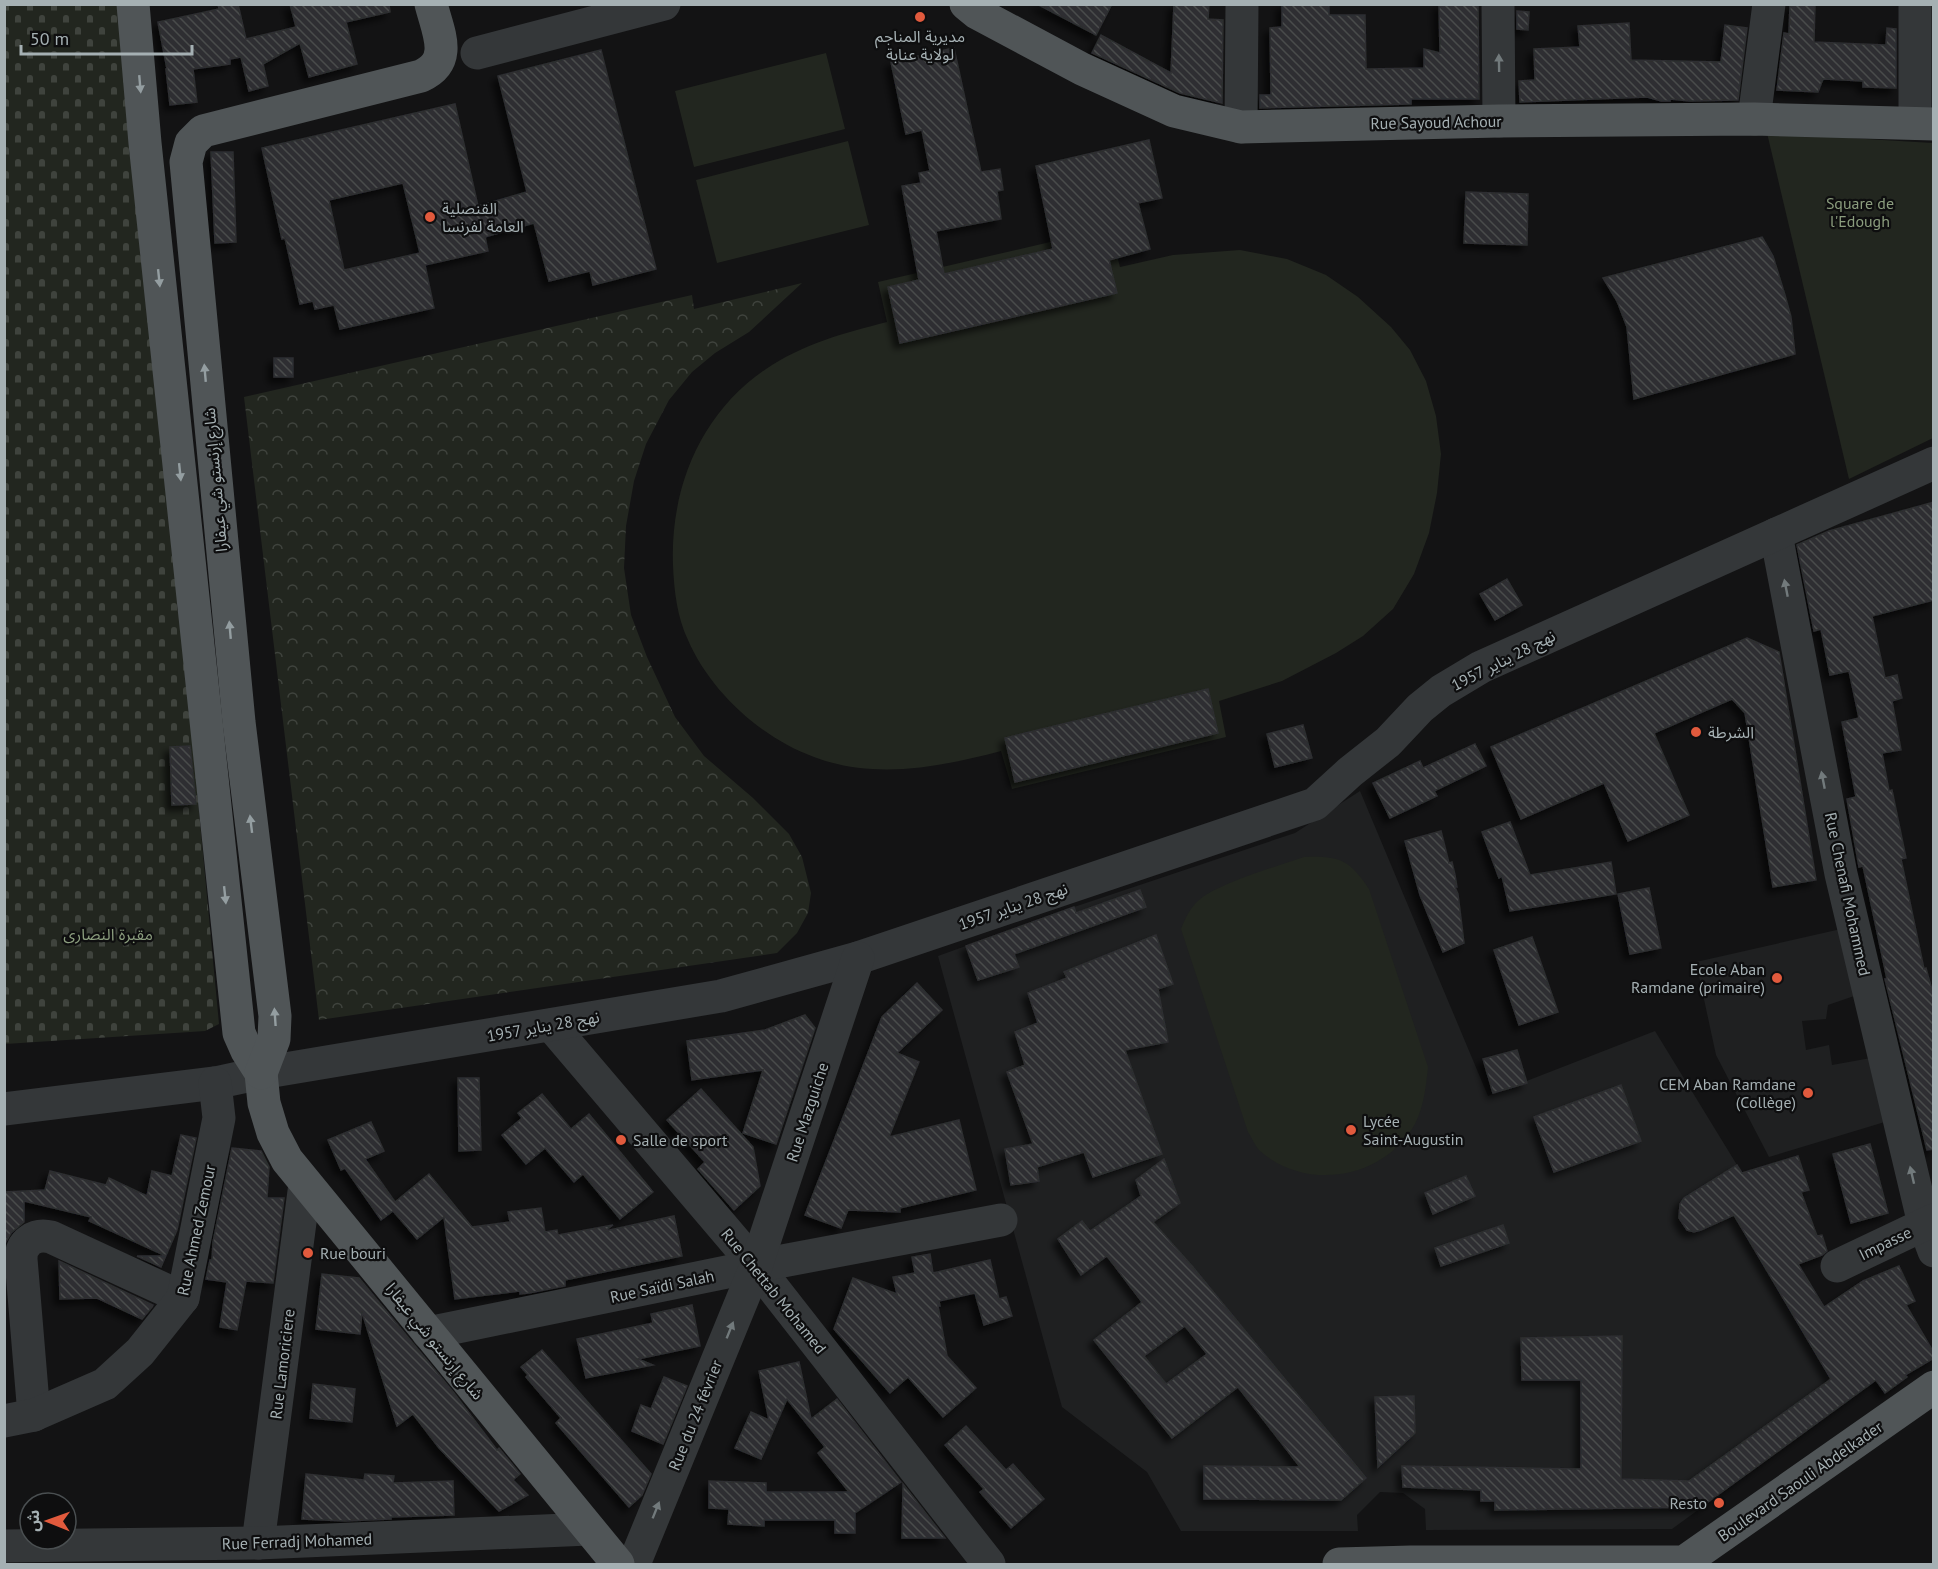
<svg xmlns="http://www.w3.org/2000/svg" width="1938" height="1569" font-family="'PT Sans','Noto Sans Arabic',sans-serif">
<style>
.built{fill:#1f2021}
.green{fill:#22261f}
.forest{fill:url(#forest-crowns)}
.cemetery{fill:url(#cemetery-stones)}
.building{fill:url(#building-back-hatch);stroke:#2d2e30;stroke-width:1.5;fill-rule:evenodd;filter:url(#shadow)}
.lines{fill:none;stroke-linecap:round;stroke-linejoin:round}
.minor{stroke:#343739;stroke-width:33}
.major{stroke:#505557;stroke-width:33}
.oneway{fill:#727a7c}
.oneway2{fill:#949ea1}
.poi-dot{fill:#e15a3d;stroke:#0e0e0f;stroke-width:2}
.labels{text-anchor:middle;stroke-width:4.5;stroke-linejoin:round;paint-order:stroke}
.poi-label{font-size:16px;fill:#a5b0b3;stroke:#0e0e0f;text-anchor:start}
.street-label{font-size:16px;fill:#a5b0b3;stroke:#0e0e0f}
.park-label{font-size:16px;fill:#8b9d7e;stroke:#0e0e0f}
</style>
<defs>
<pattern id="forest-crowns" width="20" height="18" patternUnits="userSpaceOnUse" patternTransform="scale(1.5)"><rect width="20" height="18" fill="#22261f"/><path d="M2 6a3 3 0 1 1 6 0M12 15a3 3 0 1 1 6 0" fill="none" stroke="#3f433d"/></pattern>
<pattern id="cemetery-stones" width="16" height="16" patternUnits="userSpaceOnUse" patternTransform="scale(1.5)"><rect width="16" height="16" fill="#22261f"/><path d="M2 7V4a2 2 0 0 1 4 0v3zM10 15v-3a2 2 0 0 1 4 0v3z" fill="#3f433d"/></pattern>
<pattern id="building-back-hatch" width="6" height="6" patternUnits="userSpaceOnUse" patternTransform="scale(1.5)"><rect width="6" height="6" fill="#2e2f30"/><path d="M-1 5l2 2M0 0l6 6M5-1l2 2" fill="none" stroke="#494b4c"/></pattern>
<filter id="shadow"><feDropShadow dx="-5.5" dy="5.5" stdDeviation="3" flood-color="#0009"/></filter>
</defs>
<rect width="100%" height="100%" fill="#131314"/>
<!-- built -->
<g class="built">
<polygon points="1360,791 1488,1096 1655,1031 1871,1384 1672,1529 1426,1530 1425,1509 1403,1493 1380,1492 1357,1515 1358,1531 1181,1531 1147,1472 1062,1407 938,956 1074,907 1295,833"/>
<polygon points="1841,929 1860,994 1828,1005 1826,1019 1802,1021 1806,1050 1829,1045 1832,1065 1871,1058 1888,1121 1769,1157 1716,1055 1696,962"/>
</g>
<!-- green -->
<g class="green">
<polygon points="826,53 845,129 694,167 675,91"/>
<polygon points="1767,133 1933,143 1933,438 1849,479"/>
<polygon points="848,141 869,225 717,263 696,180"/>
<path d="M1110,228L1120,267L1173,255L1240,250L1287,259L1326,275L1358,297L1391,327L1410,350L1426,381L1436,416L1441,454L1437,493L1429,533L1414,574L1393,609L1363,636L1336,653L1282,681L1219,701L1226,737L1012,789L1001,751C940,767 875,780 814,757C761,738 710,691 688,640C677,617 674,590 673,565C670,488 701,413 766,369C803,344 844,333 887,322L878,282Z"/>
<path d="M1304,857C1339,856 1349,859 1369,889L1428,1067C1426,1086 1424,1106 1415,1124C1384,1179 1307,1192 1260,1151C1255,1146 1252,1138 1248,1132L1181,929C1185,919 1190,908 1198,901C1216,884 1278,866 1304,857Z"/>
</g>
<!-- forest -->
<polygon class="forest" points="802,283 749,332 715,353 692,372 669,400 646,444 634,481 626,526 624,568 631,615 647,657 675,717 704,756 753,798 789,834 802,857 811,893 808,913 797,933 777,953 319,1020 244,397 692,295 694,309"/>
<!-- cemetery -->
<polygon class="cemetery" points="5,5 123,5 219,1024 205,1031 5,1044"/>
<!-- building -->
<g class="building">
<polygon points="218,4 238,4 246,39 296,27 290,4 389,4 390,12 346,22 357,64 309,77 300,43 263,64 268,86 249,91 241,57 230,59 230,64 193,69 197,102 170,105 166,69 167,69 158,22 219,9"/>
<polygon points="1037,4 1112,4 1096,35"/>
<polygon points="1174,4 1209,4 1208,19 1223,20 1222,103 1180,93 1092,53 1101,35 1171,73"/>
<polygon points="1282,4 1329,4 1329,15 1365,15 1366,69 1424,68 1424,49 1440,53 1439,4 1478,4 1479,99 1411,99 1411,104 1260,108 1260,95 1271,95 1270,28 1282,27"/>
<polygon points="1790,4 1815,4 1814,42 1886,45 1887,28 1896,29 1896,88 1863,87 1863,81 1823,79 1818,92 1777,90 1784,33 1789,34"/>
<polygon points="1517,11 1529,12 1528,30 1517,29"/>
<polygon points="1629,23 1631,60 1721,62 1725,25 1747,28 1738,100 1690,101 1670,99 1670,101 1661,101 1647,97 1520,102 1519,81 1535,80 1534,49 1580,47 1578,26"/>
<polygon points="954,48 981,172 1000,169 1003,190 997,191 1001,219 936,231 944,274 1053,249 1036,166 1149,140 1162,198 1138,203 1150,249 1109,260 1117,293 900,343 888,287 919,280 902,186 921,183 919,173 930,171 922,130 906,134 891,62"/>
<path d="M601,50L656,269L593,285L590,271L549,281L534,223L485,237L488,251L425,265L434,308L340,329L334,305L315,309L313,301L300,304L285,238L282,239L262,148L455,104L478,206L527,192L498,76ZM403,183L420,253L344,270L329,200Z"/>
<polygon points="211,152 233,152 236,242 215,243"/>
<polygon points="1466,192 1528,194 1527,245 1464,243"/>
<polygon points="1762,237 1773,256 1785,295 1791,317 1795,354 1634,399 1627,327 1617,301 1603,278"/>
<rect x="274" y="358" width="19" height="19"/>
<polygon points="1934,502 1934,600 1872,616 1885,678 1897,675 1902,698 1892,701 1901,750 1882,753 1889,791 1892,790 1906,858 1901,859 1924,969 1926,968 1934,997 1934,1149 1927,1150 1885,979 1887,979 1863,866 1859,867 1847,799 1856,797 1842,722 1859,718 1849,671 1830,675 1821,629 1814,631 1797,545 1829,531"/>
<polygon points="1507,579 1522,605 1495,620 1480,594"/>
<polygon points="1747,638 1779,652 1816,880 1773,887 1745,713 1732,699 1654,733 1689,815 1628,841 1604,783 1521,819 1491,747"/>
<polygon points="1208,689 1218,733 1015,782 1005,738"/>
<polygon points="1303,725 1312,758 1275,767 1267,734"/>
<polygon points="1475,744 1486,766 1434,791 1437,796 1390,818 1373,783 1420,761 1423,768"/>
<polygon points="190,746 196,804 172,805 170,747"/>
<polygon points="1510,822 1530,875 1611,862 1616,894 1510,911 1502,876 1499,878 1482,832"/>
<polygon points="1441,831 1449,863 1452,862 1455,875 1457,887 1455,887 1458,894 1464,943 1443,952 1420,895 1405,841"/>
<polygon points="1649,888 1661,948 1630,954 1618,894"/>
<polygon points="1140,890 1146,907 1014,954 1019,967 978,980 966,946 1074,907 1076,913"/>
<polygon points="1156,935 1173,984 1158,989 1168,1042 1125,1050 1162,1154 1093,1177 1084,1152 1037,1167 1039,1181 1011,1185 1005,1149 1033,1144 1007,1072 1025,1065 1015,1032 1038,1023 1028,993 1067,978 1064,972"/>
<polygon points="1532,937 1558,1012 1519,1025 1494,950"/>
<polygon points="917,983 942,1010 897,1053 919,1062 889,1137 959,1120 976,1190 900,1208 900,1212 848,1210 841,1228 805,1215 882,1017"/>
<polygon points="805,1015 815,1028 776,1144 743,1133 763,1070 692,1080 687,1041 765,1030"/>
<polygon points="1517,1050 1527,1083 1493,1093 1483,1059"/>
<polygon points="458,1078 479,1078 481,1150 459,1151"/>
<polygon points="1621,1085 1641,1141 1554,1172 1534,1117"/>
<polygon points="701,1089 753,1147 760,1186 734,1210 698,1169 705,1162 667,1120"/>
<polygon points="542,1094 571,1129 589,1114 653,1192 620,1219 583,1174 574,1182 545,1148 526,1164 502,1135 522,1118 518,1113"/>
<polygon points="371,1122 384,1151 365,1159 395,1202 429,1174 472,1227 510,1222 508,1212 541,1208 545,1232 557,1230 558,1235 613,1225 605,1231 674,1216 682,1256 565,1280 565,1286 529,1293 520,1294 520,1291 455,1299 444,1217 417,1239 393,1211 381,1220 345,1168 341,1170 328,1140"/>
<polygon points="181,1135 196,1138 177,1230 161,1267 137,1256 166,1256 89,1221 91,1217 24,1201 24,1222 11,1233 4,1245 4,1192 45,1190 50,1171 106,1185 109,1178 147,1196 152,1171 172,1176"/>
<polygon points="1870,1144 1888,1213 1851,1223 1833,1154"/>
<polygon points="232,1148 261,1151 269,1167 267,1198 284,1198 273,1283 246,1281 237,1330 220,1327 227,1282 206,1279 210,1260 212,1260 213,1242"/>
<polygon points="1798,1156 1809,1190 1801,1192 1817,1236 1822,1235 1827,1251 1822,1255 1798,1264 1824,1307 1863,1281 1899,1266 1915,1301 1906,1305 1934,1353 1934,1358 1905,1375 1907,1377 1885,1393 1876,1380 1701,1507 1495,1510 1495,1501 1481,1501 1481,1490 1403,1487 1402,1466 1581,1469 1581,1380 1522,1380 1521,1338 1622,1336 1621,1479 1689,1481 1831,1379 1734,1215 1701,1230 1694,1232 1687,1230 1679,1218 1680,1204 1684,1198 1737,1165 1742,1173"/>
<path d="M1164,1159L1180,1203L1153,1222L1192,1266L1366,1478L1341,1500L1204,1499V1466L1300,1467L1238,1387L1172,1438L1094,1340L1142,1302L1107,1256L1081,1275L1058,1239L1082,1221L1090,1231L1141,1196L1136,1180ZM1185,1326L1207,1354L1166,1384L1144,1356Z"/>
<polygon points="1466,1176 1475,1196 1433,1214 1425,1193"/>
<polygon points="1503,1225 1509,1243 1441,1266 1435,1248"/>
<polygon points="930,1254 933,1273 990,1260 999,1299 1006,1297 1012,1316 984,1325 975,1293 939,1301 940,1306 938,1306 947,1356 976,1388 943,1417 908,1377 890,1393 834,1329 853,1278 897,1294 893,1277 915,1273 912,1257"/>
<polygon points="59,1261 153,1305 152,1307 142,1319 97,1298 60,1299"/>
<polygon points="322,1274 359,1278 454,1393 497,1450 499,1448 520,1474 513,1480 528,1495 499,1511 439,1448 413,1414 397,1426 362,1312 360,1334 316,1329"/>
<polygon points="692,1305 700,1346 638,1359 653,1365 586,1378 577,1339 653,1323 651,1314"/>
<polygon points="542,1350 651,1474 642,1495 629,1507 556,1423 561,1418 526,1377 528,1375 521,1367"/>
<polygon points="799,1362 811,1419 837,1399 901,1482 855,1513 855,1533 835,1533 835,1520 764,1520 764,1526 728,1524 729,1509 709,1508 709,1481 766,1483 766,1492 849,1492 818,1453 825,1447 787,1399 761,1459 735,1448 751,1412 769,1420 759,1371"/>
<polygon points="664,1377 687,1386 663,1444 632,1431 641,1405 651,1409"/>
<polygon points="313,1384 355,1389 352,1422 310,1418"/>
<polygon points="1414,1396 1415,1433 1378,1467 1375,1397"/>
<polygon points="966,1426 1006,1470 1013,1464 1044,1499 1011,1528 980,1492 984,1489 945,1445"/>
<polygon points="306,1474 364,1480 365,1474 394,1476 393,1483 453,1481 454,1515 391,1517 391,1519 345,1521 302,1519"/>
<polygon points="903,1484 945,1538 902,1538"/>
</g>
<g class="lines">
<!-- minor -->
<g class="minor">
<polyline points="1498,4 1499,121"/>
<polyline points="1915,4 1915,123"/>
<polyline points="477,53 664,4"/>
<polyline points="1754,119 1769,4"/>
<polyline points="1241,127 1242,4"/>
<polyline points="1776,534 1841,874 1924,1224 1934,1251"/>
<polyline points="551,1025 756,1266 989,1564"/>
<polyline points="4,1109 215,1083 261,1073 721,996 858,958 1315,804 1350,772 1388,742 1420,708 1441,691 1481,667 1934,463"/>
<polyline points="1837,1266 1934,1220"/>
<polyline points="428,1333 756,1266 1001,1220"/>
<path d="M34,1415L21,1259C21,1242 35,1233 51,1237L183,1298"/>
<polyline points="4,1421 34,1415 105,1384 140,1352 183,1298 219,1118 215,1083"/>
<polyline points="258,1543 305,1184"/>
<polyline points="4,1546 258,1543 589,1529"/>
<polyline points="634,1564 756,1266 858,958"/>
</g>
<!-- major -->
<g class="major">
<polyline points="133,4 145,143 239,1033 247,1051 261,1073 264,1103 273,1133 287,1160 618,1564"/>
<polyline points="966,4 977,13 1082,69 1174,111 1241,127 1499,121 1754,119 1934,124"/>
<path d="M261,1073L274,1039L275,1016L239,722L186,162L191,143L203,131L421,76C454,61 438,32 431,4"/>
<polyline points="1339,1564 1411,1562 1684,1562 1934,1387"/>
</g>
</g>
<!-- one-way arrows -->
<defs><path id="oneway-solid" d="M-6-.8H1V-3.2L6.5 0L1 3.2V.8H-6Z" transform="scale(1.5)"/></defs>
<g class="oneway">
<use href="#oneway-solid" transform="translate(1499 63) rotate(-91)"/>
<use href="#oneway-solid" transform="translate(1786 588) rotate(-101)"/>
<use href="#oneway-solid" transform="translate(1823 780) rotate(-101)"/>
<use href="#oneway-solid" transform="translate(1912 1175) rotate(-103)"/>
<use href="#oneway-solid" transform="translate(730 1330) rotate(-68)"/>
<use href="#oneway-solid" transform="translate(656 1510) rotate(-68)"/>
</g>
<g class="oneway2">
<use href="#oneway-solid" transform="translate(140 84) rotate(85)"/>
<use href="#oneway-solid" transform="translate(159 278) rotate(84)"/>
<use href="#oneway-solid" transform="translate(205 373) rotate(-95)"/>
<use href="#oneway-solid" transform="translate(180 472) rotate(84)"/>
<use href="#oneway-solid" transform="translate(230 630) rotate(-95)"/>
<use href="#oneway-solid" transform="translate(251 824) rotate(-97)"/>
<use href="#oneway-solid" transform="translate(225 895) rotate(84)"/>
<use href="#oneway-solid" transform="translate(275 1017) rotate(-94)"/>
</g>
<!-- markers -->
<g class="poi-dot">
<circle cx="920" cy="17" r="6"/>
<circle cx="430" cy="217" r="6"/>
<circle cx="1696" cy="732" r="6"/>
<circle cx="1777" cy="978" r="6"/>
<circle cx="1808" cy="1093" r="6"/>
<circle cx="1351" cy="1130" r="6"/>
<circle cx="621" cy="1140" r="6"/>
<circle cx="308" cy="1253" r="6"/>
<circle cx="1719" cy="1503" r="6"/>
</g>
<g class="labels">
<!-- poi labels -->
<g class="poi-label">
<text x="920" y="42" text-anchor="middle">مديرية المناجم<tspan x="920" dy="18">لولاية عنابة</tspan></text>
<text x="442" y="214">القنصلية<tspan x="442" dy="18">العامة لفرنسا</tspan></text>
<text x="1708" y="738">الشرطة</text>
<text x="1765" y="975" text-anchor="end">Ecole Aban<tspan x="1765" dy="18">Ramdane (primaire)</tspan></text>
<text x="1796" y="1090" text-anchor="end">CEM Aban Ramdane<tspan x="1796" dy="18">(Collège)</tspan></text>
<text x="1363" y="1127">Lycée<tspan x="1363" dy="18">Saint-Augustin</tspan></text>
<text x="633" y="1146">Salle de sport</text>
<text x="320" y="1259">Rue bouri</text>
<text x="1707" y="1509" text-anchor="end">Resto</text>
</g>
<!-- street labels -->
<g class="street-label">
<text transform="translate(1436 122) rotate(-1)" y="6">Rue Sayoud Achour</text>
<text transform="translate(215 480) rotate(-95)" y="6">شارع إرنستو شي عيفارا</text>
<text transform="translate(1503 660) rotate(-27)" y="6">نهج 28 يناير 1957</text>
<text transform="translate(1848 894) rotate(78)" y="6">Rue Chenafi Mohammed</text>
<text transform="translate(1013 906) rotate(-19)" y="6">نهج 28 يناير 1957</text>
<text transform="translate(543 1026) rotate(-10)" y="6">نهج 28 يناير 1957</text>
<text transform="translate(807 1112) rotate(-72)" y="6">Rue Mazguiche</text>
<text transform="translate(196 1230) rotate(-78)" y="6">Rue Ahmed Zemour</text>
<text transform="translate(1885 1243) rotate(-26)" y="6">Impasse</text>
<text transform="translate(662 1286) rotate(-12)" y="6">Rue Saïdi Salah</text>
<text transform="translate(774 1291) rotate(51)" y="6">Rue Chettab Mohamed</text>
<text transform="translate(435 1341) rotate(51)" y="6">شارع إرنستو شي عيفارا</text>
<text transform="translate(282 1364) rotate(-83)" y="6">Rue Lamoriciere</text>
<text transform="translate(695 1415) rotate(-68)" y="6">Rue du 24 février</text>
<text transform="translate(1800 1481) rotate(-35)" y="6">Boulevard Saouli Abdelkader</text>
<text transform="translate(297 1541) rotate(-2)" y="6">Rue Ferradj Mohamed</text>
</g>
<!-- park labels -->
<g class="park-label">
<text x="1860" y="209">Square de<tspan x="1860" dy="18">l'Edough</tspan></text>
<text x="108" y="940">مقبرة النصارى</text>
</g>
</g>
<!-- border -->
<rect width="1938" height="1569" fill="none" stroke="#a5b0b3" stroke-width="12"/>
<!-- north arrow -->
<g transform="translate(48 1521) rotate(271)"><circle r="28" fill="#0e0e0f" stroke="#4a4f51" stroke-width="1.5"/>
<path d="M0-4.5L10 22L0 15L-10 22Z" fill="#e15a3d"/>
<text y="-9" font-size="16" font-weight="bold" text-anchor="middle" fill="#a5b0b3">ش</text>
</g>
<!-- scale -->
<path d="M21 45v9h171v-9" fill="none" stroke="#a5b0b3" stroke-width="3"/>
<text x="30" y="45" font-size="18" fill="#a5b0b3" stroke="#0e0e0f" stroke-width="4.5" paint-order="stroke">50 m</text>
</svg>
